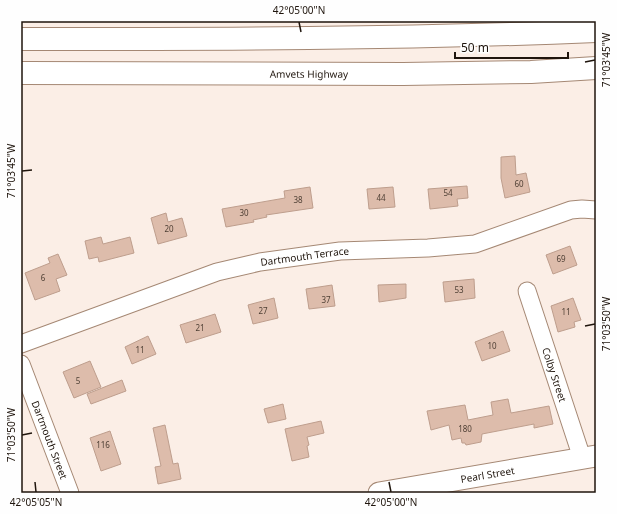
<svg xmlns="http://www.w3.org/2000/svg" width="617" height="514" font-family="'Noto Sans',sans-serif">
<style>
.building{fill:#ddbcab;stroke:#be9e8d}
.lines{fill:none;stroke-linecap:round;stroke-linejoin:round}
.minor-casing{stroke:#a58874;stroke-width:19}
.tertiary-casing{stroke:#a58874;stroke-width:23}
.motorway-casing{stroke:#a58874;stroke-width:24}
.minor{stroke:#fff;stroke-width:17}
.tertiary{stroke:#fff;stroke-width:21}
.motorway{stroke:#fff;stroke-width:22}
.ticks{fill:none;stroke:#1f150d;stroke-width:1.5}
.labels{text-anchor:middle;stroke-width:3.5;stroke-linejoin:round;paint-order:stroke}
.number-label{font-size:8px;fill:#4e3f34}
.street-label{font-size:10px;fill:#1f150d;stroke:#fefefe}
.neatline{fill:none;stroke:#1f150d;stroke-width:1.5}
.ticks-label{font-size:10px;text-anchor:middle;fill:#1f150d}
</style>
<rect width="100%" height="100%" fill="#fbeee6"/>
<!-- building -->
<g class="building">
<polygon points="515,156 516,175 526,173 530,192 505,198 501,178 501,157"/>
<polygon points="467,186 468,198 457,199 458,206 430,209 428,189"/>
<polygon points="310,187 313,208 266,215 267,217 253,220 254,222 226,227 222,209 285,198 284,191"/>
<polygon points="393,187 395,207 369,209 367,189"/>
<polygon points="166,213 168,222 182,218 187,236 158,244 151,218"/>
<polygon points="101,237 103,244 130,237 134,253 99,262 98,257 89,259 85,241"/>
<polygon points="570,246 577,265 553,274 546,255"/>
<polygon points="58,254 67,275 56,279 60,291 35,300 25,273 50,263 48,258"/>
<polygon points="474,279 475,298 445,302 443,282"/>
<polygon points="406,284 406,298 379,302 378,285"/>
<polygon points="332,285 335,306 309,309 306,289"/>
<polygon points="274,298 278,318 253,324 248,305"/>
<polygon points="573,298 581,320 574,322 575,327 558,332 551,306"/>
<polygon points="215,314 221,332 186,343 180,325"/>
<polygon points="503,331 510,351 482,361 475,342"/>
<polygon points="148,336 156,354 132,364 125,347"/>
<polygon points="90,361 101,387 74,398 63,372"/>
<polygon points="122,380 126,391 91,404 87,394"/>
<polygon points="508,399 511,413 549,406 553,424 534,428 534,424 482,434 481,442 466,445 465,443 462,443 461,438 452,440 449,425 431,430 427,411 465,405 468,420 493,415 491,402"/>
<polygon points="283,404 286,419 268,423 264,409"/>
<polygon points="321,421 324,433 307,437 309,445 307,446 309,457 292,461 285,429"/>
<polygon points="165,425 173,464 178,463 181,479 158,484 155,467 161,466 153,428"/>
<polygon points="110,431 121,464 101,471 90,438"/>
</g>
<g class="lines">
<!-- minor casing -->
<g class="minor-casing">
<g id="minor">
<path id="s1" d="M527,291L582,458"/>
<path id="s2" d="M21,344L217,272L260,262L340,251L428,248L475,244L571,210L582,209L596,210"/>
<path id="s3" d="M21,364L70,493"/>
</g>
</g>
<!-- tertiary casing -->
<g class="tertiary-casing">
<g id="tertiary">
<path id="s4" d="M379,493L596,456"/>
</g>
</g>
<!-- motorway casing -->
<g class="motorway-casing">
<g id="motorway">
<path d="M21,39C213,39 404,39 596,31"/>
<path id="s5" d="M21,73L403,74L531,72L596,68"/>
</g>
</g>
<!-- minor -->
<use href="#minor" class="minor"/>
<!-- tertiary -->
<use href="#tertiary" class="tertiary"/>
<!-- motorway -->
<use href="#motorway" class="motorway"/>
</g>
<!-- ticks -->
<path class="ticks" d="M299,22L301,32M585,62L595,60M22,171L32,170M585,326L595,324M22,435L32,433M35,482L36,492M389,482L391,492"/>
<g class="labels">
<!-- number labels -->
<g class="number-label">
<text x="519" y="187">60</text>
<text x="448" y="196">54</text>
<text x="381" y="201">44</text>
<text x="298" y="203">38</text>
<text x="244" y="216">30</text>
<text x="169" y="232">20</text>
<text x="561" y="262">69</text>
<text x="43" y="281">6</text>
<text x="459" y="293">53</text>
<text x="326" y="303">37</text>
<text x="263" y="314">27</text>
<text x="566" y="315">11</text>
<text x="200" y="331">21</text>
<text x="492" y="349">10</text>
<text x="140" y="353">11</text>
<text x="78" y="384">5</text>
<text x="465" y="432">180</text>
<text x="103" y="448">116</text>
</g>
<!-- street labels -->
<g class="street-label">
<text dy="4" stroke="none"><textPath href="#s5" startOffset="288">Amvets Highway</textPath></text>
<text dy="4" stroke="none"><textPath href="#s2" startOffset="298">Dartmouth Terrace</textPath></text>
<text dy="4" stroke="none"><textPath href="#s1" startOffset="88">Colby Street</textPath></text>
<text dy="4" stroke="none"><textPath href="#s3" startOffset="81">Dartmouth Street</textPath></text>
<text dy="4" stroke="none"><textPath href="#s4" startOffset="110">Pearl Street</textPath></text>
</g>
</g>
<!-- border -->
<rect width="617" height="514" fill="none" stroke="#fefefe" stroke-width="44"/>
<!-- scale -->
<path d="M455 52v6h113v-6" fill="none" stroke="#1f150d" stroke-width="2"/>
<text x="461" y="52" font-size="12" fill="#1f150d" stroke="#fefefe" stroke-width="3" paint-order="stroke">50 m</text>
<rect x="22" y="22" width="573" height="470" class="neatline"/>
<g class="ticks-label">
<text x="299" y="14">42°05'00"N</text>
<text transform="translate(606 60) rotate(-90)" y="4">71°03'45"W</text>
<text transform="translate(11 171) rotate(-90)" y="4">71°03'45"W</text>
<text transform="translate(606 324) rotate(-90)" y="4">71°03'50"W</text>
<text transform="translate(11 435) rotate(-90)" y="4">71°03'50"W</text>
<text x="36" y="506">42°05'05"N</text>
<text x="391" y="506">42°05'00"N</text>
</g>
</svg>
